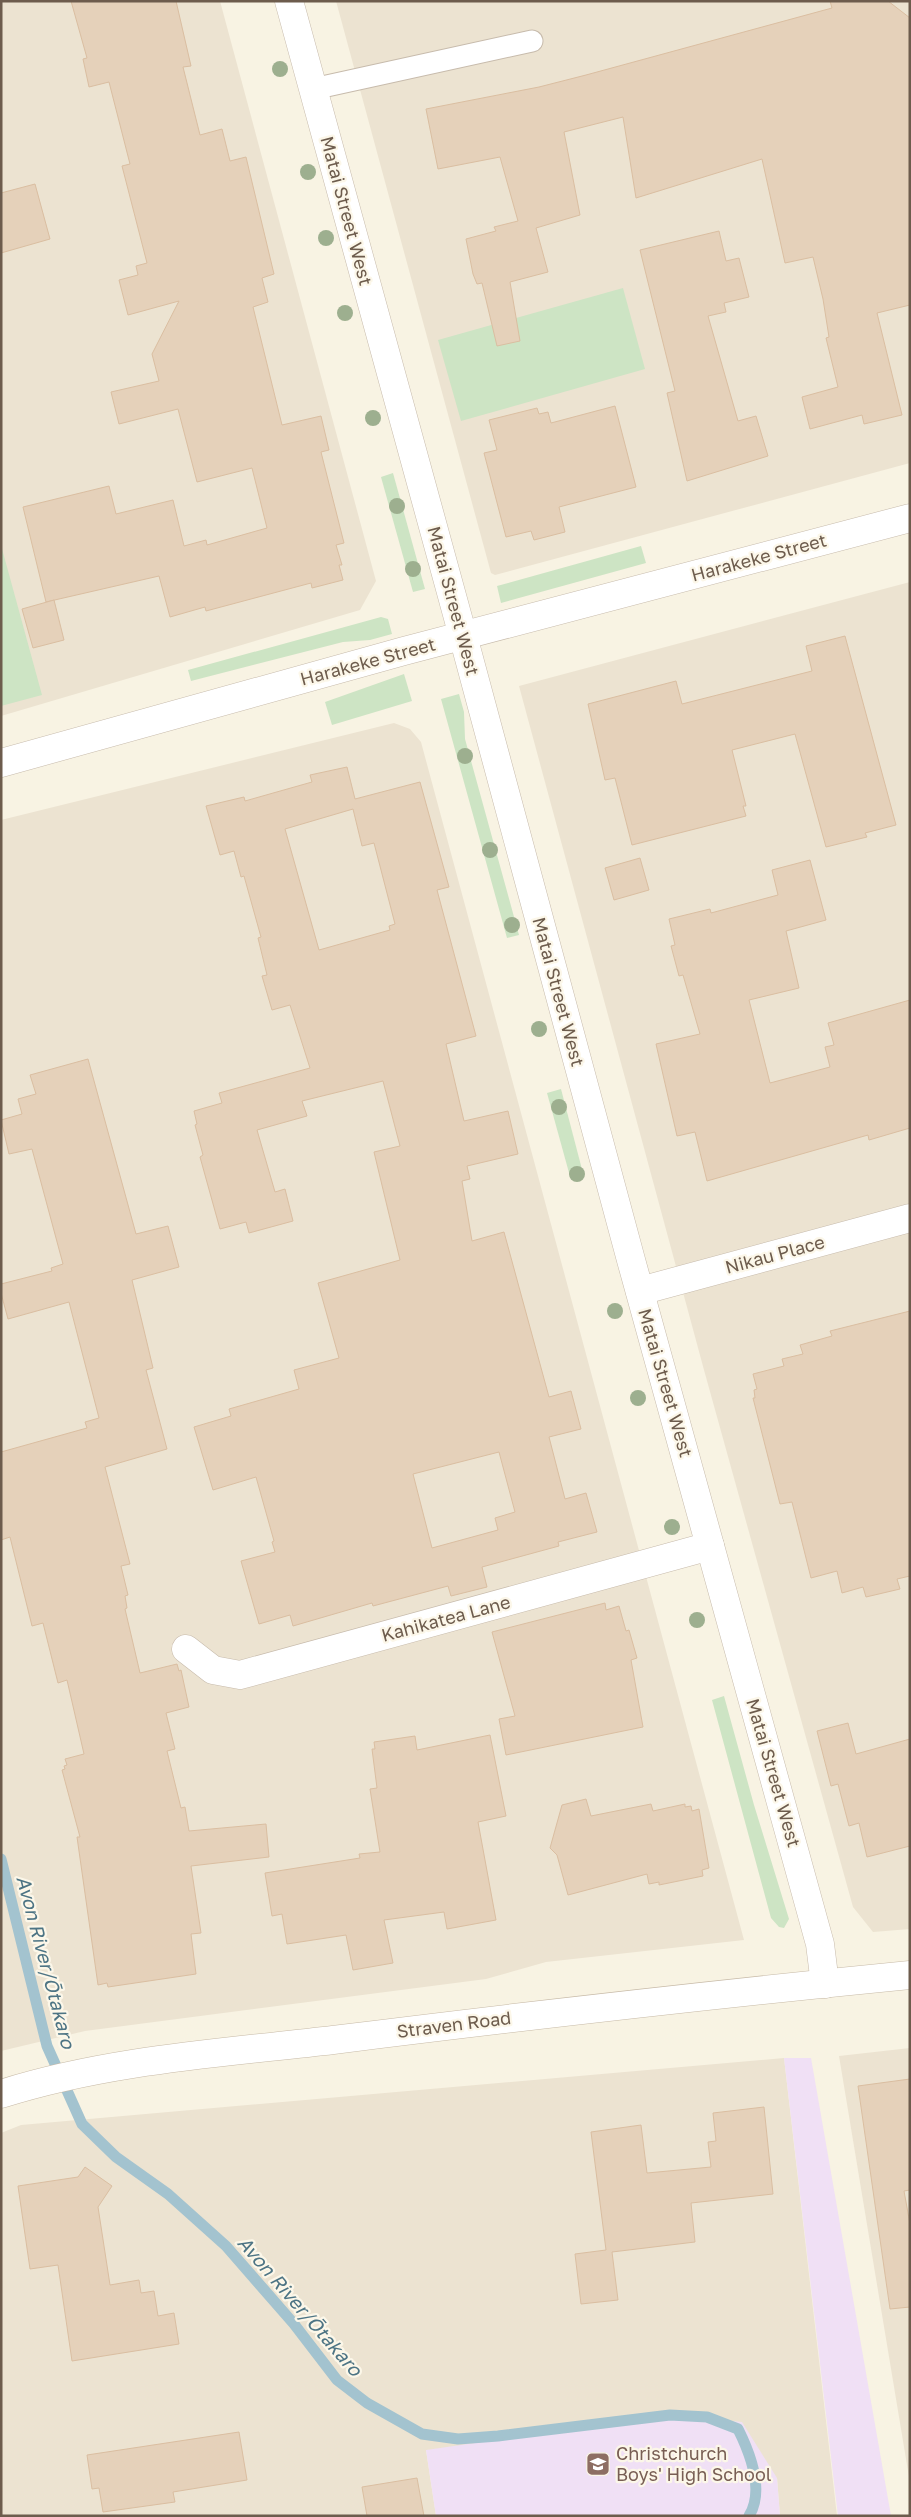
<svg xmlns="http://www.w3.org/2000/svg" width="911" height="2517" font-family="'Golos Text',sans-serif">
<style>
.residential{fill:#ece3d1}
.education{fill:#f0e0f5}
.green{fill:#cde4c4}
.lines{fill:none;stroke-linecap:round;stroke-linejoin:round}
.stream{stroke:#a3c3cf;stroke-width:11}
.building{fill:#e5d1ba;stroke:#dabea1;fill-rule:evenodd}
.service-casing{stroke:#c7bbac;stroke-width:23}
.minor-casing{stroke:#c7bbac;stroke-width:29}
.secondary-casing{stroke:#c7baa7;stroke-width:29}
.service{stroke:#fff;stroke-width:21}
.minor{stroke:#fff;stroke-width:28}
.secondary{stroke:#fff;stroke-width:28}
.tree{fill:#9daf8f}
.labels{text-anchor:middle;stroke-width:4.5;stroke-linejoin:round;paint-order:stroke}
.street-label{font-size:18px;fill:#6d5c4d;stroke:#fcf7e9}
.education-label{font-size:18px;fill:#785e54;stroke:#fcf7e9;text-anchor:start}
.water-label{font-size:19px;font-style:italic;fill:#4d7484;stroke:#fcf7e9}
</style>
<rect width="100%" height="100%" fill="#f8f3e3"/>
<!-- residential -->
<g class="residential">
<polygon points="1,1 220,1 376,581 360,610 1,716"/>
<polygon points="336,1 910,1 910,463 495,575 491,573"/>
<polygon points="910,582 910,1929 873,1932 853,1907 704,1370 519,686"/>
<polygon points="394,723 410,729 421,742 744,1940 546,1962 486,1979 85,2031 1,2051 1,820"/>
<polygon points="910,2048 910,2483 839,2056"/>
<polygon points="784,2058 837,2516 780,2516 777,2478 426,2450 436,2516 1,2516 1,2133 21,2125"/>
</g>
<!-- education -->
<g class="education">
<polygon points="784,2058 811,2058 891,2516 838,2516"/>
<polygon points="670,2415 742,2422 777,2478 780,2516 436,2516 426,2450"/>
</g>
<!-- green -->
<g class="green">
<polygon points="623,288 645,369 461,421 438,340"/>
<polygon points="393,473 425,589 413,592 381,477"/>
<polygon points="1,545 42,695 1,706"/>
<polygon points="641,546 646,563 501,603 497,586"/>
<polygon points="381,617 388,619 392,634 370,640 343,642 191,681 188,670"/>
<polygon points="404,674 412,701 332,725 325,702"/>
<polygon points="459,694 464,712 465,739 519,935 507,938 441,699"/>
<polygon points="561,1089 584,1177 571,1180 547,1093"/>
<polygon points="724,1696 754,1805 789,1919 784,1928 779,1927 771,1918 712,1700"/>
</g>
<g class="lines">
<!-- stream -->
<path class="stream" d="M1,1859L47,2046L82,2124L116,2157L168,2194L226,2246L294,2324L337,2380L367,2403L422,2434L458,2439L498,2436L670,2415L707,2417L738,2429C750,2453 765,2490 749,2516"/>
</g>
<!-- building -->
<g class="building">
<polygon points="71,1 176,1 191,66 183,67 200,135 222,129 230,161 246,157 274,274 262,278 268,302 253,307 282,425 321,416 329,450 321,452 344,543 336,545 342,565 339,565 343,580 312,588 311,583 206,611 205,607 170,617 159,576 46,602 23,507 109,486 116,514 173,500 184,546 206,540 207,545 267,528 252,468 197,482 178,409 119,424 111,392 159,381 152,354 179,301 128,315 119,280 138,275 136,266 147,263 122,166 130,164 109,82 89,87 83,59 87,58"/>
<polygon points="830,1 888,1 910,18 910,305 877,313 902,415 864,424 862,415 810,429 802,397 838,387 826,338 829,337 823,299 813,257 785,263 762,159 636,198 623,117 564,132 580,215 536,228 548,272 510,282 520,341 497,346 482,283 477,284 473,274 466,239 496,231 494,227 518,221 500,157 438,169 426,109 539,87 586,75 832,8"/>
<polygon points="35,184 50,239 1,253 1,193"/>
<polygon points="719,231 726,261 739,258 749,297 724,303 726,312 708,316 738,421 756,416 768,456 687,481 667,393 675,391 640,250"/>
<polygon points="615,406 636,487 559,507 565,532 534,540 531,531 506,537 484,453 497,450 489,420 537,408 539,414 548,412 551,423"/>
<polygon points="54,600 64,640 33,648 22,609"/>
<polygon points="845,636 896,825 865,833 867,837 826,847 795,734 732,750 746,806 743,806 746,816 632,845 615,778 605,780 588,704 676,681 682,704 812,671 806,646"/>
<path d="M347,767L355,799L420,782L449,887L437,890L476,1036L446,1044L464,1121L508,1111L518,1154L467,1166L470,1179L462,1181L472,1241L504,1232L549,1397L571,1391L581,1429L549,1437L565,1499L586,1493L597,1532L558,1542L559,1546L482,1567L487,1587L451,1596L448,1586L373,1606L372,1603L365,1605L293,1626L290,1615L259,1624L241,1561L275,1552L272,1542L274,1541L256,1477L213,1490L194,1427L231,1416L229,1409L299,1389L294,1370L339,1358L318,1283L400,1260L374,1152L400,1146L383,1081L302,1101L307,1116L257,1130L275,1192L285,1189L293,1221L249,1233L246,1222L220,1229L200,1157L203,1155L195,1125L197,1124L194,1111L222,1103L219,1093L310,1068L290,1005L272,1010L262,976L267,975L258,938L261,937L244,876L241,877L234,851L220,855L206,806L244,797L245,801L312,782L310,775ZM353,809L362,846L374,843L395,924L389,926L390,930L319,950L285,829ZM499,1452L515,1512L495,1518L498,1530L432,1548L413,1474Z"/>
<polygon points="640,858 649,890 614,900 605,868"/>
<polygon points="810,860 826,920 786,931 799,988 749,1000 770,1083 830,1067 825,1047 834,1045 828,1023 910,1000 910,1128 869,1140 868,1135 707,1181 695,1132 677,1136 656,1044 700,1034 683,975 679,976 671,946 675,945 669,919 710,909 711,913 778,895 772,870"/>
<polygon points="88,1059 136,1234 168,1226 179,1267 132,1280 153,1368 146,1370 167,1449 105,1467 130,1564 121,1566 128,1595 125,1596 127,1608 125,1609 140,1673 177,1664 179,1671 181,1670 189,1707 166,1713 175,1749 167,1751 181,1808 185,1807 189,1831 266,1824 269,1857 191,1866 201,1933 191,1934 196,1974 108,1987 107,1983 98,1985 77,1837 80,1837 62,1770 65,1769 64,1766 67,1765 65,1759 84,1754 67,1680 58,1683 43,1623 32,1626 10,1537 1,1540 1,1452 87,1428 85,1422 99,1418 69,1302 8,1319 1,1293 1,1284 52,1271 51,1268 63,1264 32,1149 9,1154 1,1120 22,1114 18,1099 36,1094 30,1075"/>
<polygon points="910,1311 910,1576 897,1579 900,1589 866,1597 863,1587 842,1593 837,1571 811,1578 792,1502 780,1504 753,1398 755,1398 754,1390 757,1389 753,1374 784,1366 782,1359 803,1354 800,1345 832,1336 830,1331"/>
<polygon points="605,1603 606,1610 619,1606 626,1631 629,1630 637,1658 631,1660 643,1727 506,1755 499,1719 515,1716 492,1632"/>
<polygon points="848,1723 856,1754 910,1739 910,1846 867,1857 859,1823 849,1826 838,1784 831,1786 817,1731"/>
<polygon points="490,1735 506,1816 478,1822 496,1920 447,1929 444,1912 384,1920 393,1963 353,1970 346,1935 287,1944 282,1914 272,1916 265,1873 360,1858 359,1854 380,1852 370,1789 377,1788 372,1749 375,1749 374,1742 415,1736 417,1750"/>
<polygon points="586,1799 591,1816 651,1804 653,1811 685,1804 685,1807 691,1806 692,1811 699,1809 709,1868 702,1870 703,1876 659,1885 659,1882 649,1884 647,1874 568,1895 557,1855 550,1848 562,1805"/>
<polygon points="910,2079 910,2190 904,2191 910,2224 910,2307 890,2309 858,2086"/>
<polygon points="764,2107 773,2194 691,2203 695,2242 612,2252 618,2300 581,2304 575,2254 606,2250 591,2132 641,2125 647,2173 711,2167 708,2142 716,2141 713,2113"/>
<polygon points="85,2167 112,2186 98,2207 110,2285 139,2280 141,2293 154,2291 158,2316 174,2313 179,2344 72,2361 58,2265 30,2269 18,2186 78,2177"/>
<polygon points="239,2432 247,2480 173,2492 175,2502 103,2512 99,2488 92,2489 87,2455"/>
<polygon points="417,2478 424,2516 367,2516 362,2487"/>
</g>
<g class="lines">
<!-- service casing -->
<g class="service-casing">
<polyline id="service" points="313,89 532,41"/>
</g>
<!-- minor casing -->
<g class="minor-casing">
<g id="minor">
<polyline points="289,1 463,636 631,1260 820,1944 825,1984"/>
<polyline points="1,763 404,651 910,518"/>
<polyline points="640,1291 910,1218"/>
<polyline points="186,1649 213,1670 240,1675 710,1546"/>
</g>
</g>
<!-- secondary casing -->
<g class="secondary-casing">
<path id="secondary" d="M1,2094C108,2060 222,2053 333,2040C525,2016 717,1994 910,1975"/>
</g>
<!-- service -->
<use href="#service" class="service"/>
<!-- minor -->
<use href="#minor" class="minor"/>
<!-- secondary -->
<use href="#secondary" class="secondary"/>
</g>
<!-- trees -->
<g class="tree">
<circle cx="280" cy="69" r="8"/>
<circle cx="308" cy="172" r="8"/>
<circle cx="326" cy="238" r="8"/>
<circle cx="345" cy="313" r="8"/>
<circle cx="373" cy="418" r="8"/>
<circle cx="397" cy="506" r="8"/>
<circle cx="413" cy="569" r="8"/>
<circle cx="465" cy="756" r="8"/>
<circle cx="490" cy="850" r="8"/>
<circle cx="512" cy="925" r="8"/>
<circle cx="539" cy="1029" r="8"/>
<circle cx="559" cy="1107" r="8"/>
<circle cx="577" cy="1174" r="8"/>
<circle cx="615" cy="1311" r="8"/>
<circle cx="638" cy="1398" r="8"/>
<circle cx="672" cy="1527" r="8"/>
<circle cx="697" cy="1620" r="8"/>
</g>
<!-- icons -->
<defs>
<g id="school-square" transform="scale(1.25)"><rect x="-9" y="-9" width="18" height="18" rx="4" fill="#8d6e63" stroke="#fcf7e9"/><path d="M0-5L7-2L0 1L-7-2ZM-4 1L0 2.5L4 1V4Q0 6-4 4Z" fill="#fff"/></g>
</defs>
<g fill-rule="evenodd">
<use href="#school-square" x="598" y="2464"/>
</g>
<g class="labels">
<!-- street labels -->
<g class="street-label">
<text transform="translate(346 211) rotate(75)" y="6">Matai Street West</text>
<text transform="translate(759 558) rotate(-15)" y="6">Harakeke Street</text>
<text transform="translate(453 601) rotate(75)" y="6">Matai Street West</text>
<text transform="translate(368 662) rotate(-15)" y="6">Harakeke Street</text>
<text transform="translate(558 992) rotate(75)" y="6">Matai Street West</text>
<text transform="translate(775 1255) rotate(-15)" y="6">Nikau Place</text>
<text transform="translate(665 1383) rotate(74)" y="6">Matai Street West</text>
<text transform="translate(446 1619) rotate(-15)" y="6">Kahikatea Lane</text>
<text transform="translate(773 1773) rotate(74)" y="6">Matai Street West</text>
<text transform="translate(454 2025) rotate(-7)" y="6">Straven Road</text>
</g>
<!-- education labels -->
<g class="education-label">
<text x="616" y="2460">Christchurch<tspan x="616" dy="21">Boys' High School</tspan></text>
</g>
<!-- water labels -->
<g class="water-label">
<text transform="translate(46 1962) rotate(75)" y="7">Avon River/Ōtakaro</text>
<text transform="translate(300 2306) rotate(49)" y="7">Avon River/Ōtakaro</text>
</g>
</g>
<!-- border -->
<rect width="911" height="2517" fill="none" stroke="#6d5c4d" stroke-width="5"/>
</svg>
